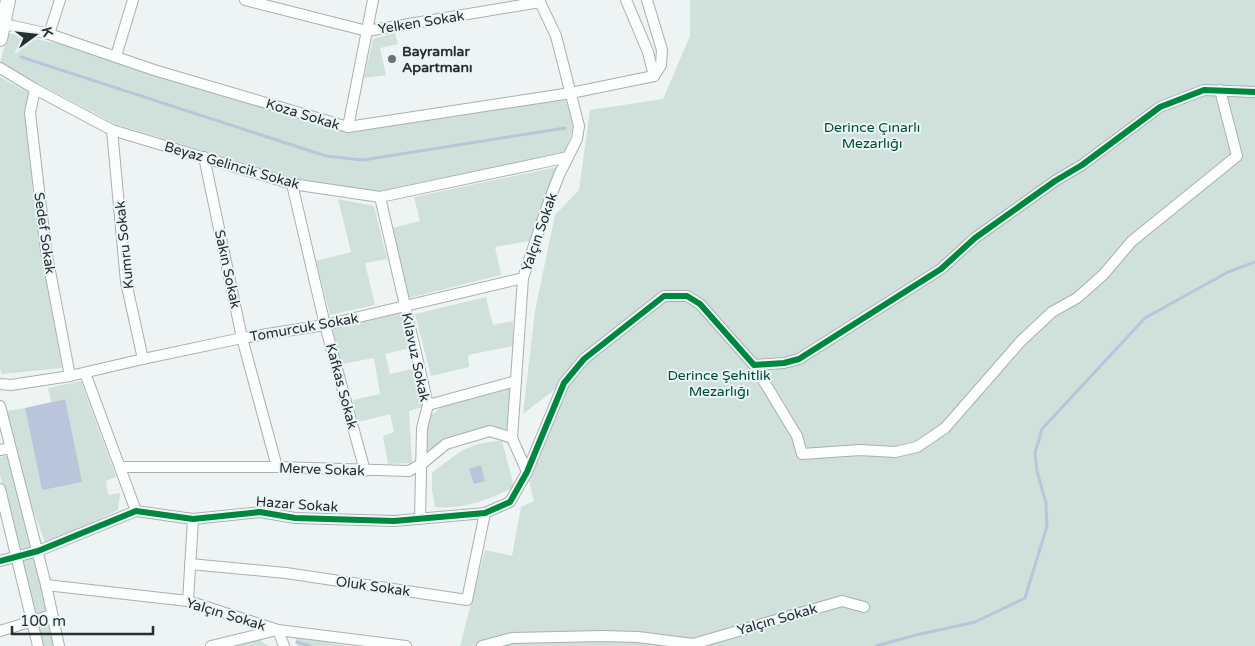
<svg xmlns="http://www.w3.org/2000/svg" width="1255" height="646" font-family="'Varela Round',sans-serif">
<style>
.green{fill:#d0e0da}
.water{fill:#bac4db}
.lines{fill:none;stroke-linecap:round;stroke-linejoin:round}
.stream{stroke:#bac4db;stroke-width:3}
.minor-casing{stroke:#abafb0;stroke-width:12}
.secondary-casing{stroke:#abafb0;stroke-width:16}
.minor{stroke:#fcfdfd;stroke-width:10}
.secondary{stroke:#fcfdfd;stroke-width:14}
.cycleway-casing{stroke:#eaf5f8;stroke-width:9}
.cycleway{stroke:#00873e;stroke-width:6}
.poi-dot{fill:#6d7273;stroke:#eaf5f8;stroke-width:2}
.labels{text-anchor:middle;stroke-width:4;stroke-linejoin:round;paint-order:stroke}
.street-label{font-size:14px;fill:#282d2e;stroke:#eaf5f8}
.poi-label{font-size:14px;font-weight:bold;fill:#282d2e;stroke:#eaf5f8;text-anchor:start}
.park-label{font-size:14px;fill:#004b33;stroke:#eaf5f8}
</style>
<rect width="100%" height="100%" fill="#eef3f4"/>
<!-- green -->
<g class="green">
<polygon points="690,0 1255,0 1255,646 460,646 485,550 512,556 521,507 534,501 527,472 563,383 523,414 535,311 555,215 579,190 590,110 663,99 690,36"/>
<path d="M8,33L74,47L334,130L354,132L563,96C577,125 575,126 563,155L379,192L293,178L115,124L0,63Z"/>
<polygon points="395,33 398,44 380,48 386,75 364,78 373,39"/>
<polygon points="0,77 31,94 26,111 33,193 62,368 2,374 0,369"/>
<polygon points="557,167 529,241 495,247 501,275 409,298 392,228 420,221 414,197"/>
<polygon points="338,199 374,206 387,259 365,263 375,305 330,315 316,261 351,252"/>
<polygon points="486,297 493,325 513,321 513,346 468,355 469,367 431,376 415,314"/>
<polygon points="402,313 410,348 385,354 390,374 416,368 426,406 409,411 412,463 388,464 383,436 394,432 390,414 358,422 353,400 380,394 374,358 342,364 332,328"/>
<polygon points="81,381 116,477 106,481 108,495 120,493 118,510 46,545 28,496 7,411 25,408 42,490 65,399 51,402 48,388"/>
<polygon points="512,388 508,431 489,426 443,440 425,456 425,430 430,416 444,405"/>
<path d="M502,441L514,487C491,499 462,510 435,507L432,490V473C457,454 468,442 502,441Z"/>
<polygon points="10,455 33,549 19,553 0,475 0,457"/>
<polygon points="36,555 49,612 35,616 21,560"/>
<polygon points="49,620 55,646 41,646 36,624"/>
<polygon points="255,636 268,646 211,646"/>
<polygon points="295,637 350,646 297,646"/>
</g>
<!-- water -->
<g class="water">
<polygon points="65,399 82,482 42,490 25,408"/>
<polygon points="481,465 485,481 474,484 469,469"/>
</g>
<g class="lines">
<!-- stream -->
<g class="stream">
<polyline points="21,57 326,156 363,160 565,128"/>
<polyline points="297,642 310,646"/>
<polyline points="876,646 916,635 975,622 1025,598 1047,526 1046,503 1037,471 1035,453 1042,429 1145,318 1228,272 1255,262"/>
</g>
<!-- minor casing -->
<g class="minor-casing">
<g id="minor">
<polyline points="245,0 367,31 540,2"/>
<polyline points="626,0 648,52 654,76"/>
<polyline points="647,0 662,50 661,65 654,76"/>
<polyline points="0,23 49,34 154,70 348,127 571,93 654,76"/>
<polyline points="49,34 60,0"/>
<polyline points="116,56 133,0"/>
<polyline points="0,68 35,89 112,130 292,184 380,197 568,157"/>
<polyline points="35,89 30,113 46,250 70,376"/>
<polyline points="348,127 373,0"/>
<polyline points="112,130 126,282 143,359"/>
<polyline points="204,157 242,338 277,467"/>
<polyline points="292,184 325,325 365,471"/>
<polyline points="380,197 428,405 422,428 420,519"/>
<polyline points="754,365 797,436 802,454 860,450 895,452 917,447 945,428 1021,341 1052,312 1077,298 1103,275 1132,241 1237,156 1220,90"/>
<polyline points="85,373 136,511"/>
<polyline points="0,384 11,385 70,376 143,359 242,338 325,325 523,278"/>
<polyline points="428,405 516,381"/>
<polyline points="0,406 46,585 59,646"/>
<polyline points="0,450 10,448"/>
<polyline points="120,467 277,467 409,471 423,463 446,444 490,431 512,438"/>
<polyline points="527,472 512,438 523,278 548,204 559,175 577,139 579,126 556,36 539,0"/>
<polyline points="0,489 38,646"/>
<polyline points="0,561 38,551 136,511 193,519 260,512 295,518 394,521 485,513 510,502 527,472 564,383 584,359 664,296 687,296 700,304 754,365 784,363 799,359 941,269 975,238 1055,181 1082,165 1160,107 1204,90 1255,92"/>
<polyline points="190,564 286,573 467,600 485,513"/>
<polyline points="46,585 188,601 278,630 406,646"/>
<polyline points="188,601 193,519"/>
<polyline points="278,630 284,646"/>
<polyline points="0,631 52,615"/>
<polyline points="211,646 277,630"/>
<polyline points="482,646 512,638 602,636 638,637 693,644 842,601 864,607"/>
</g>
</g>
<!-- secondary casing -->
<g class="secondary-casing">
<polyline id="secondary" points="0,39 8,0"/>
</g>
<!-- minor -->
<use href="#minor" class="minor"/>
<!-- secondary -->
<use href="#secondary" class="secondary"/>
<!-- cycleway casing -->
<g class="cycleway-casing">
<polyline id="cycleway" points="0,561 38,551 136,511 193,519 260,512 295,518 394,521 485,513 510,502 527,472 564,383 584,359 664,296 687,296 700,304 754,365 784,363 799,359 941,269 975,238 1055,181 1082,165 1160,107 1204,90 1255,92"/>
</g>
<!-- cycleway -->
<use href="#cycleway" class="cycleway"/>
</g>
<!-- markers -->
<circle class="poi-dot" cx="392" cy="59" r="5"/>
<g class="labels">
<!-- street labels -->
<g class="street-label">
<text transform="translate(421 22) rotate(-9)" y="5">Yelken Sokak</text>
<text transform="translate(303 114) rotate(17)" y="5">Koza Sokak</text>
<text transform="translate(232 165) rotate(16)" y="5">Beyaz Gelincik Sokak</text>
<text transform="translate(539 232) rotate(-71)" y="5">Yalçın Sokak</text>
<text transform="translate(45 233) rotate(82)" y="5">Sedef Sokak</text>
<text transform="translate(124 245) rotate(-96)" y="5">Kumru Sokak</text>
<text transform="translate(228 269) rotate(78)" y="5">Sakın Sokak</text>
<text transform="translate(304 327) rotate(-10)" y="5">Tomurcuk Sokak</text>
<text transform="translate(416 357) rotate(78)" y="5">Kılavuz Sokak</text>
<text transform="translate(342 386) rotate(75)" y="5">Kafkas Sokak</text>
<text transform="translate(322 469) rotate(2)" y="5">Merve Sokak</text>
<text transform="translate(297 504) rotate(4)" y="5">Hazar Sokak</text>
<text transform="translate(373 586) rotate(8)" y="5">Oluk Sokak</text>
<text transform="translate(226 614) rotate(17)" y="5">Yalçın Sokak</text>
<text transform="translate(777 619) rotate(-16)" y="5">Yalçın Sokak</text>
</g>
<!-- poi labels -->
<g class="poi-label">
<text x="402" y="56">Bayramlar<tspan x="402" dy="16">Apartmanı</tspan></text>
</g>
<!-- park labels -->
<g class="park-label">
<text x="872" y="132">Derince Çınarlı<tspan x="872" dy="16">Mezarlığı</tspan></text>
<text x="719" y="380">Derince Şehitlik<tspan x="719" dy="16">Mezarlığı</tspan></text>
</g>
</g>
<!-- north arrow -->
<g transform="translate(35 35) rotate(75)" stroke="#eaf5f8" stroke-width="4" paint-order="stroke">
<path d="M0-4L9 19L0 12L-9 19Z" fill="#282d2e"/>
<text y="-8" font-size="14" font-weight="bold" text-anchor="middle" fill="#282d2e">K</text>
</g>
<!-- scale -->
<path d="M12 626v8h141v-8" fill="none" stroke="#282d2e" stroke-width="2.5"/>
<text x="20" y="626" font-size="15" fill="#282d2e" stroke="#eaf5f8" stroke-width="4" paint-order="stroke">100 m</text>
</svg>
